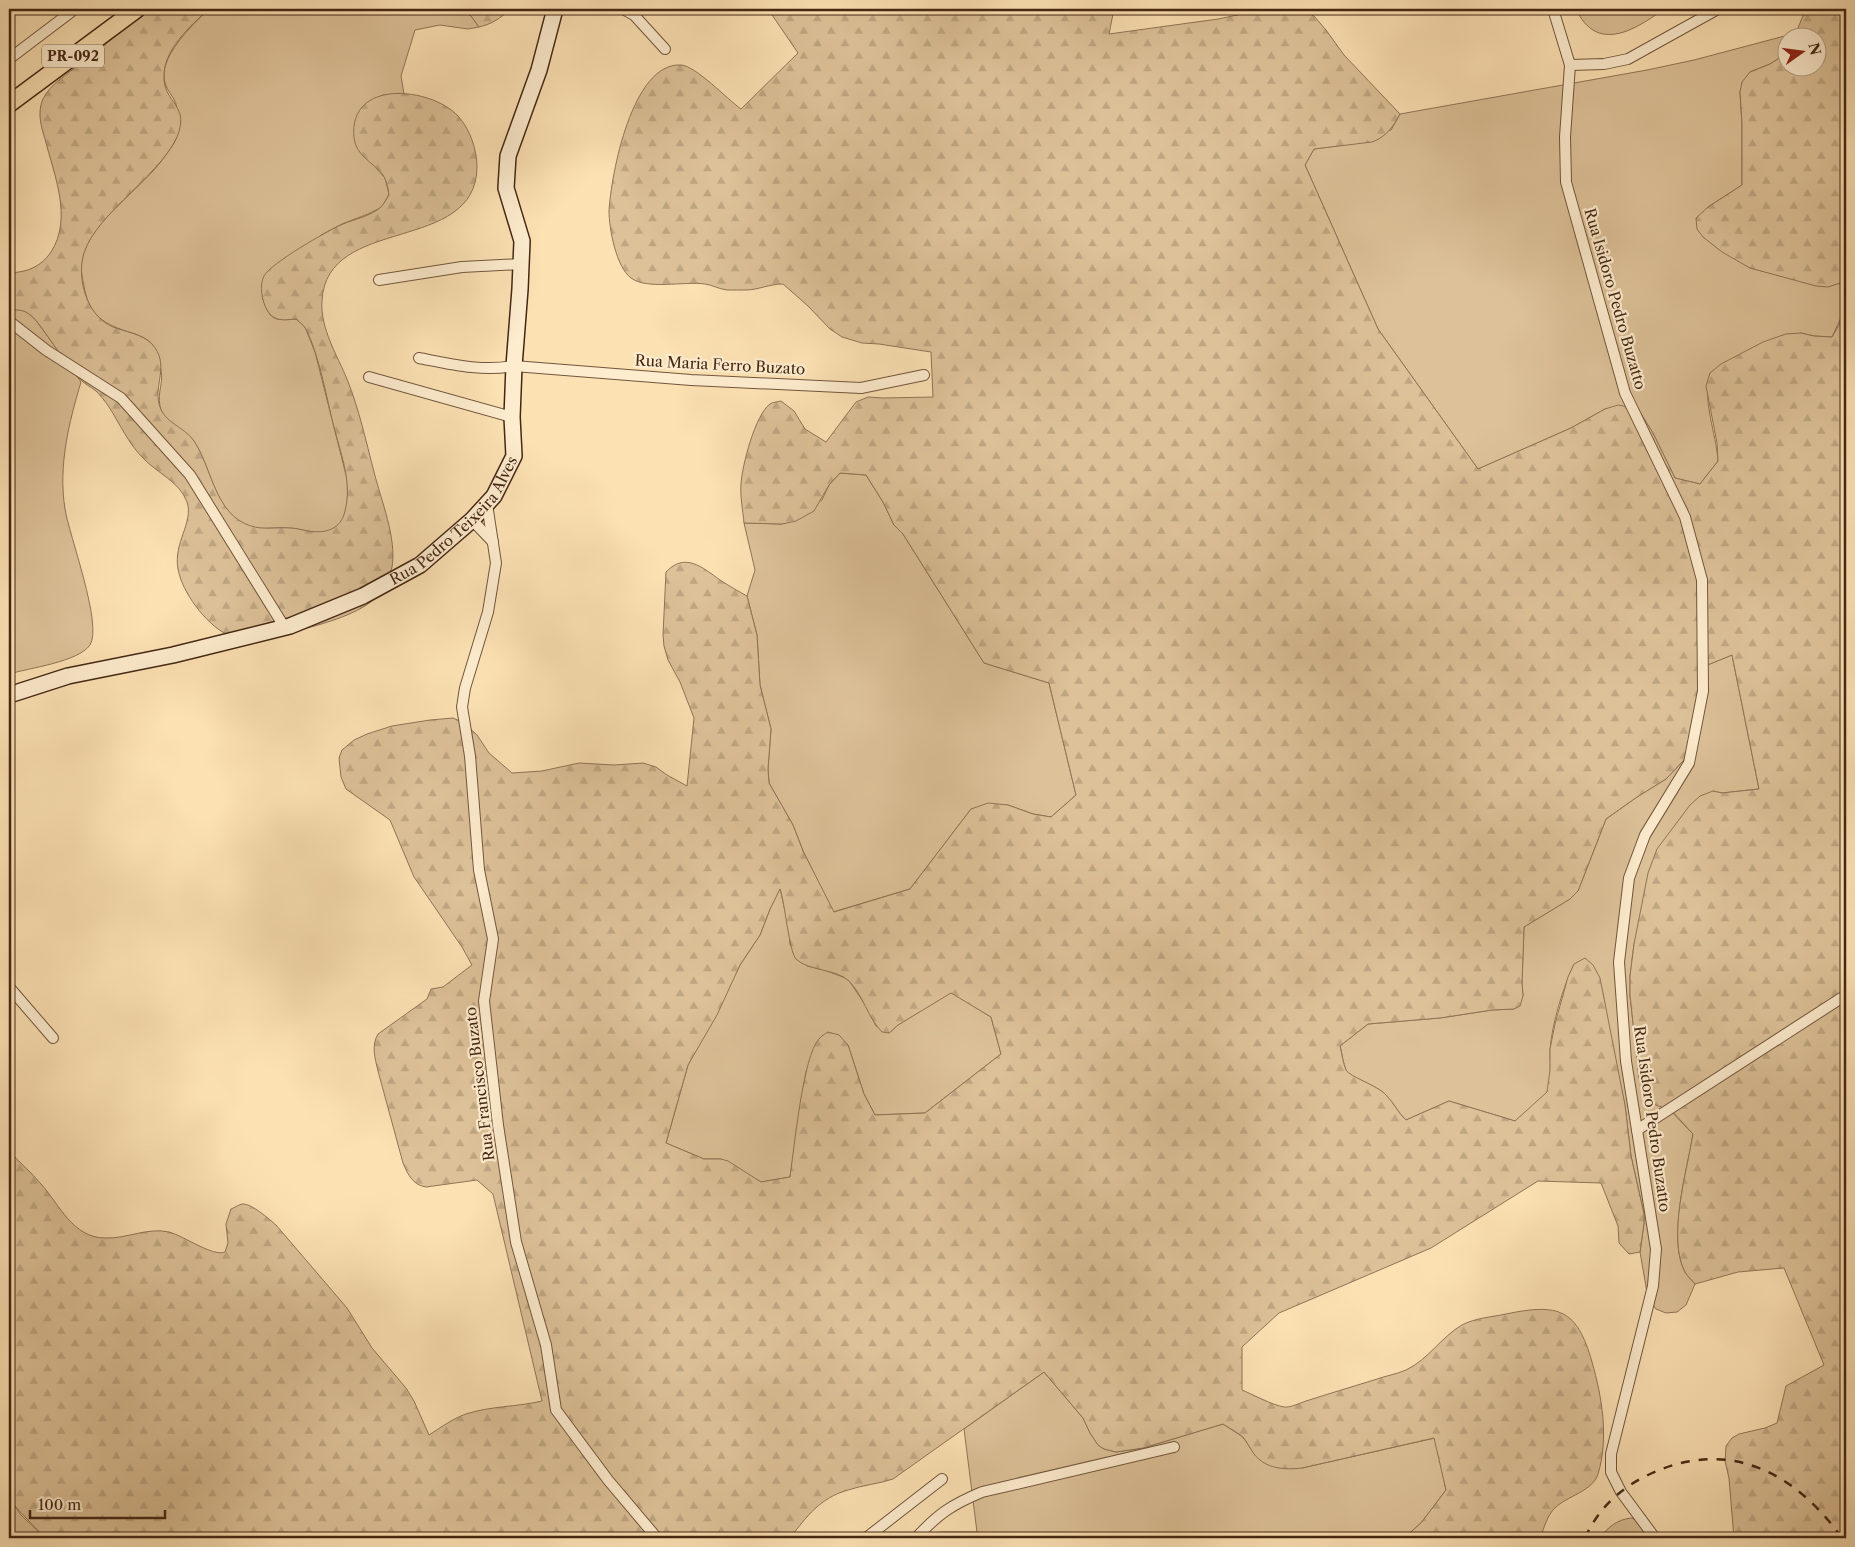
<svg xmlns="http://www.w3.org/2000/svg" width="1855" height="1547" font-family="'Libre Caslon Text',serif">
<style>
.grass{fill:#ddc198;stroke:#907456}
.forest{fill:url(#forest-firs);stroke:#907456;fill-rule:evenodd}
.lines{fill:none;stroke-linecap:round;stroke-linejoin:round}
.street-casing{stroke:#72563c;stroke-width:12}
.secondary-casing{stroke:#442714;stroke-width:18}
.primary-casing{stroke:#442714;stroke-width:19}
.street{stroke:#fdecce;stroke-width:10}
.secondary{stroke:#fdecce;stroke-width:15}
.primary{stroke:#fce1b3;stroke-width:16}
.rail{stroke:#442714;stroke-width:2.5;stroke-dasharray:9 9;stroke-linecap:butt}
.labels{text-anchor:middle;stroke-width:4.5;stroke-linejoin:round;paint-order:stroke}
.shield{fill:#fdecce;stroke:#7c624c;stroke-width:1}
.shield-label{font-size:14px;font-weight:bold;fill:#442714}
.street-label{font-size:15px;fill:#442714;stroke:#fdecce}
</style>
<defs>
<pattern id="forest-firs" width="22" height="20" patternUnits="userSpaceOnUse" patternTransform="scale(1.25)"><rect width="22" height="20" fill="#ddc198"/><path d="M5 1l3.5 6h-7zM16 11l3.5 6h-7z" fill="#bfa682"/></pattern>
</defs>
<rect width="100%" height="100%" fill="#fce1b3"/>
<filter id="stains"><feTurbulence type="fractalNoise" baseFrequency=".004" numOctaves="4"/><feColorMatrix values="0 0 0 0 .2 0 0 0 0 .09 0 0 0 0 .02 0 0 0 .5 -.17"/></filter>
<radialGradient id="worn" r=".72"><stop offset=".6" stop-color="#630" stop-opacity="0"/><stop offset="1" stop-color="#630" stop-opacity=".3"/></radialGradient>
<!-- grass -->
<g class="grass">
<path d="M209,9H462L471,16L479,27L468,29L440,25L415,30L401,76L404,94L383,95L376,168L385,178L389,194L382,207L368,214L342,224L321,235L262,296C270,320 272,321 296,319L305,327L315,352L347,479C348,497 350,527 326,532C313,534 300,528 287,528C275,527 262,530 251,527C215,516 212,468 194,441C186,430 166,425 162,413C155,395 164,385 161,370C160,365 157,360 156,355C155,352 154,347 152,344C149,340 141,336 135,334C110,326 91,320 85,291C83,281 80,270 82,259C90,220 143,189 165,156C168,151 174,145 176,139C177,135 177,108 176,104C174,97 167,91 165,83C157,58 193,24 209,9Z"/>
<path d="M1576,9H1664C1635,30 1597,54 1576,9Z"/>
<path d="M1796,33L1794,37L1788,38L1787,53L1770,64L1750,72L1740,92L1742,124V185L1708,207L1750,268L1787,277L1841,284L1846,281V307L1832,337L1814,336L1801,333L1710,373C1702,401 1716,432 1718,461L1700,484L1675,478L1653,433L1641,414L1605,409L1571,428L1478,469L1378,329L1305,165L1314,149L1336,146L1391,130L1400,114L1647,70L1694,60Z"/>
<path d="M17,309L24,310L35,319L81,382C69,422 58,466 65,509C69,535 103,625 90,645C78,662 29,668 9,674V311Z"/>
<polygon points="840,473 866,475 883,502 894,525 903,534 984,663 1049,683 1076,795 1051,817 1033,814 1008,805 971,809 910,889 833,912 803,851 793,825 769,783 768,769 771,729 760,685 757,635 747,596 755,570 744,523 782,524 822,500 829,485"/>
<path d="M1732,655L1759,789L1722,793L1713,791L1634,944L1630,976V995L1639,1078L1693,1134C1687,1171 1667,1238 1685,1272C1687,1276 1692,1280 1695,1284L1686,1305L1677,1312L1666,1313L1656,1309L1648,1298L1640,1252L1644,1223V1214L1631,1156L1625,1105L1608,1027L1603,993L1574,964C1563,988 1552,1023 1550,1050C1550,1062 1552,1081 1547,1092C1543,1099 1522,1115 1515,1121L1449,1101L1406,1120C1398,1113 1394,1103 1386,1095C1377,1085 1350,1078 1346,1070C1343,1063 1342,1053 1340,1046L1368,1024L1440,1018L1492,1010L1514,1009L1523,996L1522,983L1524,927L1570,899L1578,891L1606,819L1637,797L1666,779L1684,760L1692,739L1705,666Z"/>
<polygon points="780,888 789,929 790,945 807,966 822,969 848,979 866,1006 876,1026 889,1033 898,1025 951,992 991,1017 1001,1054 925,1113 875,1115 864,1094 848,1045 806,1071 790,1177 761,1182 721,1159 704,1159 666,1143 688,1065 740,965 760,935 770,909"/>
<polygon points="1044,1372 1083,1418 1090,1433 1098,1445 1104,1449 1116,1452 1143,1448 1223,1424 1243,1437 1256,1456 1302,1468 1435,1438 1446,1490 1421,1523 1404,1538 1104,1538 1084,1536 1059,1538 985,1538 977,1532 964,1429"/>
<polygon points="9,1498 21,1515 45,1538 9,1538"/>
<path d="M1631,1518L1640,1521L1659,1538H1599C1609,1527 1616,1520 1631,1518Z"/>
</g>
<!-- forest -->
<g class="forest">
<path d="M150,9H209C190,26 162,51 164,79C165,103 190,106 177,137C157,180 87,219 82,262C79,286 89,317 113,327C126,332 142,334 152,344C170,364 154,384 159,404C163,423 184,426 194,441C212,468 215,515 251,526C263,530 277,527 290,528C296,528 302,530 308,531C326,534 341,529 345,511C352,484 342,457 335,431C327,401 320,357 306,329C304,325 300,323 296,319C284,320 274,322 267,310C262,301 259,285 264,276C271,263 327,231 343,224C355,219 371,216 381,207C384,204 387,198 389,195C388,188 387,181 383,175C373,162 356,156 354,138C348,78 431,87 458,116C470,129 477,150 477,167C476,255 326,214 322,301C320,328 337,355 347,379C359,409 366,441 374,472C381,500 397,539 392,567C388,583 379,597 365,606C343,619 318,625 293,632C285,634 275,638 267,639C258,639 233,638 226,634C205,623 182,592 178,569C173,543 194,522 187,502C180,482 157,473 143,458C128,443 120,424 109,407C105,401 100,395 96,391C90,386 84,384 79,378C67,365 57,349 46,334C36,320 28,306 9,311V273C26,272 40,268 51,252C73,218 54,175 45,139C41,126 37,112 43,99C50,84 69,73 81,63C104,45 127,27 150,9Z"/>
<path d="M462,9H510C501,18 492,24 479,27L471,16Z"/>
<path d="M768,9H1114L1109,34L1218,19L1267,9H1302L1314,16L1326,30L1344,55L1400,114C1393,127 1386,137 1372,142L1314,149L1305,165L1378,329L1478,469L1571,428L1605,409L1618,405L1633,408L1641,414L1653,433L1675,478L1700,484L1718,461L1717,443L1706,386L1710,373L1721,364L1763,342L1786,334L1801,333L1814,336L1832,337L1839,325L1846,307V1538H1734L1729,1478L1725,1461L1726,1446L1732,1438L1739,1434L1765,1428L1777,1423L1786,1386L1824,1365L1784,1268L1738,1272L1695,1284C1692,1280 1687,1276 1685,1272C1667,1238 1687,1171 1693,1134L1672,1111L1656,1105L1645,1096L1639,1078L1630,995V976L1634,944L1648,873L1657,849L1690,805L1700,796L1713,791L1722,793L1759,789L1732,655L1705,666L1692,739L1684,760L1666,779L1637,797L1606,819L1578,891L1570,899L1524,927L1522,983L1523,996L1520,1006L1514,1009L1492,1010L1440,1018L1368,1024L1340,1046C1342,1054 1343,1063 1346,1070C1350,1077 1377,1085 1386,1095C1394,1103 1398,1113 1406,1120L1449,1101L1515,1121L1547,1092L1550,1070V1049L1555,1024L1568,977L1574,964L1585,958L1593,965L1600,978L1625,1105L1631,1156L1644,1214V1223L1640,1252L1629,1254L1619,1243L1618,1226L1601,1183L1538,1181L1431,1248L1279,1313L1242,1347V1390C1254,1395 1272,1405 1284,1407C1290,1408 1300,1403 1306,1401C1328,1394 1351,1387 1374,1380C1385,1376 1397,1374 1406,1370C1429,1359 1441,1337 1462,1325C1475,1318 1492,1317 1506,1314C1559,1303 1577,1309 1592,1362C1602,1397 1609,1438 1598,1474C1593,1491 1567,1496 1555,1508C1547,1515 1544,1529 1540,1538H1404L1421,1523L1446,1490L1434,1438L1302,1468C1284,1470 1266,1469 1254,1454C1250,1448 1247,1442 1243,1437C1237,1432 1229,1428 1223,1424L1143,1448L1116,1452L1104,1449L1098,1445L1090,1433L1083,1418L1044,1372L893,1479C878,1484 863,1485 848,1490C820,1498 807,1516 790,1538H45L11,1502L9,1498V1151C19,1162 31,1172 41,1184C59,1204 73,1238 105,1238C126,1239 148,1227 169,1232C184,1236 213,1257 225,1252L228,1243L226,1224L231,1209C234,1208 238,1205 242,1204C251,1203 269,1219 276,1225L347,1308L372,1348L406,1388L414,1401L429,1435C440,1428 452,1419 466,1414C490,1406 517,1407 542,1401L493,1194L477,1180L426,1187C413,1185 408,1175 403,1163L378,1071C375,1058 371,1046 378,1034L427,999L431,989L443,987L472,965L462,947L414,877L390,820L346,789L341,777L339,758L342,750L354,740L367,734L392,726L430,720L453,718L464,723L477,735L489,753L512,773L542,771L579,763L614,765L643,763L656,767L667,775L687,786L694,718L680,682L668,660L664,646L663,635L666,572C685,552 702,567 720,580C729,586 738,591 747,596L757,635L760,685L771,729L768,769L769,783L793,825L803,851L834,912L910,889L971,809L988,803L1008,805L1033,814L1051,817L1076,795L1049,683L984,663L903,534L894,525L883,502L866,475L840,473L829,485L814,511L796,521L782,524L744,523C743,511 740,497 741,484C742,466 755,415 770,404C773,402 777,402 781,401L794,411L805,429L826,442L856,402L868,397L883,398L933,397L931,352L879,344L862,343L842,337L830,329L808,306L783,284C769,284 758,290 746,290C740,290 733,290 727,290C719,289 712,285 705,284C684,281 647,290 631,278C616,267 609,228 609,211C611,175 632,62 681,65C696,66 727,99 741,109L798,53ZM780,889C785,903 789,951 796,959C808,971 837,969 849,981C863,995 868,1018 882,1032L889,1033L898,1025L951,993L991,1017L1001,1054L925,1113L875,1115L864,1094L848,1045L839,1035L828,1032C825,1034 821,1036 819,1039C803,1055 794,1150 790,1177L761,1182L728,1161L721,1159H704L666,1143L688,1065L717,1015L740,965L760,935L770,909Z"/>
<polygon points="1806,9 1846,9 1846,281 1828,287 1816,286 1750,268 1722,252 1703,237 1697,229 1696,218 1708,207 1742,185 1742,124 1740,92 1742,82 1750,72 1770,64 1787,53 1788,68 1818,68 1818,38 1794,37"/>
<polygon points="943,1532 977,1532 985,1538 910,1538 925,1534"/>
</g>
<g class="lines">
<!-- street casing -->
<g class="street-casing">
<g id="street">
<polyline points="623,9 634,15 665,49"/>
<polyline points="1553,9 1570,65 1565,137 1566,182 1625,393 1685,517 1702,580 1703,691 1689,763 1645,835 1629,878 1619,962 1626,1061 1656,1249 1653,1286 1611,1454 1611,1472 1621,1492 1655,1538"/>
<polyline points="9,59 71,12"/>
<polyline points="1570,65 1604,64 1628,59 1718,9"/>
<polyline points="379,280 462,267 521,264"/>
<polyline points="9,321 46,350 121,398 190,475 285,628"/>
<path d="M419,358C450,364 482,372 514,366L691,380L861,388L924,375"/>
<polyline points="369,377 512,417"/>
<polyline points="487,504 496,563 488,612 465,688 462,707 470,756 479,870 493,939 484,1001 498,1125 516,1242 546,1345 556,1410 608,1480 657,1538"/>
<polyline points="472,520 493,542"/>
<polyline points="9,987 53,1038"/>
<polyline points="1637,1130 1846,995"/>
<polyline points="866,1538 942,1479"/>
<path d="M916,1538C938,1514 951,1505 982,1492L1174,1447"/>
</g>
</g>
<!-- secondary casing -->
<g class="secondary-casing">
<g id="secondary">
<path id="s1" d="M9,695L68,676L173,655L290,626L363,596L420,565L472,520L494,496L514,456L512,417L514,366L520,289L522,241L506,188L508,156L539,70L555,9"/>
</g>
</g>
<!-- primary casing -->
<g class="primary-casing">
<polyline id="primary" points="9,104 137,9"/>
</g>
<!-- street -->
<use href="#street" class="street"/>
<!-- secondary -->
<use href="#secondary" class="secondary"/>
<!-- primary -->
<use href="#primary" class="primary"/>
<!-- rail -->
<path class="rail" d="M1585,1538C1598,1509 1619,1489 1648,1475C1727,1437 1794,1471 1842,1538"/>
</g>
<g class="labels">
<!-- shield labels -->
<rect class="shield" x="42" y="44.5" width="62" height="23" rx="4"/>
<g class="shield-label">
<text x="73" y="61">PR-092</text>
</g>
<!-- street labels -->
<g class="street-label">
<text transform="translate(1615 299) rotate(74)" y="5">Rua Isidoro Pedro Buzatto</text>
<text transform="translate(720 365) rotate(3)" y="5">Rua Maria Ferro Buzato</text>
<text dy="5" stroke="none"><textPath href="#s1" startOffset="489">Rua Pedro Teixeira Alves</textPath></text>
<text transform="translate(480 1084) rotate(-97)" y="5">Rua Francisco Buzato</text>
<text transform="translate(1652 1119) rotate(82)" y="5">Rua Isidoro Pedro Buzatto</text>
</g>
</g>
<!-- margin -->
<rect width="1855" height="1547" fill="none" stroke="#fce1b3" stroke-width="30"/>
<rect x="10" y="10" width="1835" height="1527" fill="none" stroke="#442714" stroke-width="2.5"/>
<rect x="15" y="15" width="1825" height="1517" fill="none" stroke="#442714"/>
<!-- north arrow -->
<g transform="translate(1802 52) rotate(76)"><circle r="24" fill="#fdecce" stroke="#b39d84"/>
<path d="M0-4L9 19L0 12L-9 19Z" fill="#8f2418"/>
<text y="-8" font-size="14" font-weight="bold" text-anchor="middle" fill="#442714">N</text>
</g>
<!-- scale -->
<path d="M30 1510v8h135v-8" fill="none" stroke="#442714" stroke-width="2.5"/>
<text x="38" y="1510" font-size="15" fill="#442714" stroke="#fdecce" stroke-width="4" paint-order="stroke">100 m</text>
<rect width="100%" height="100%" filter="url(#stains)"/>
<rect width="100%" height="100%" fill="url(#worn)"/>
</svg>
